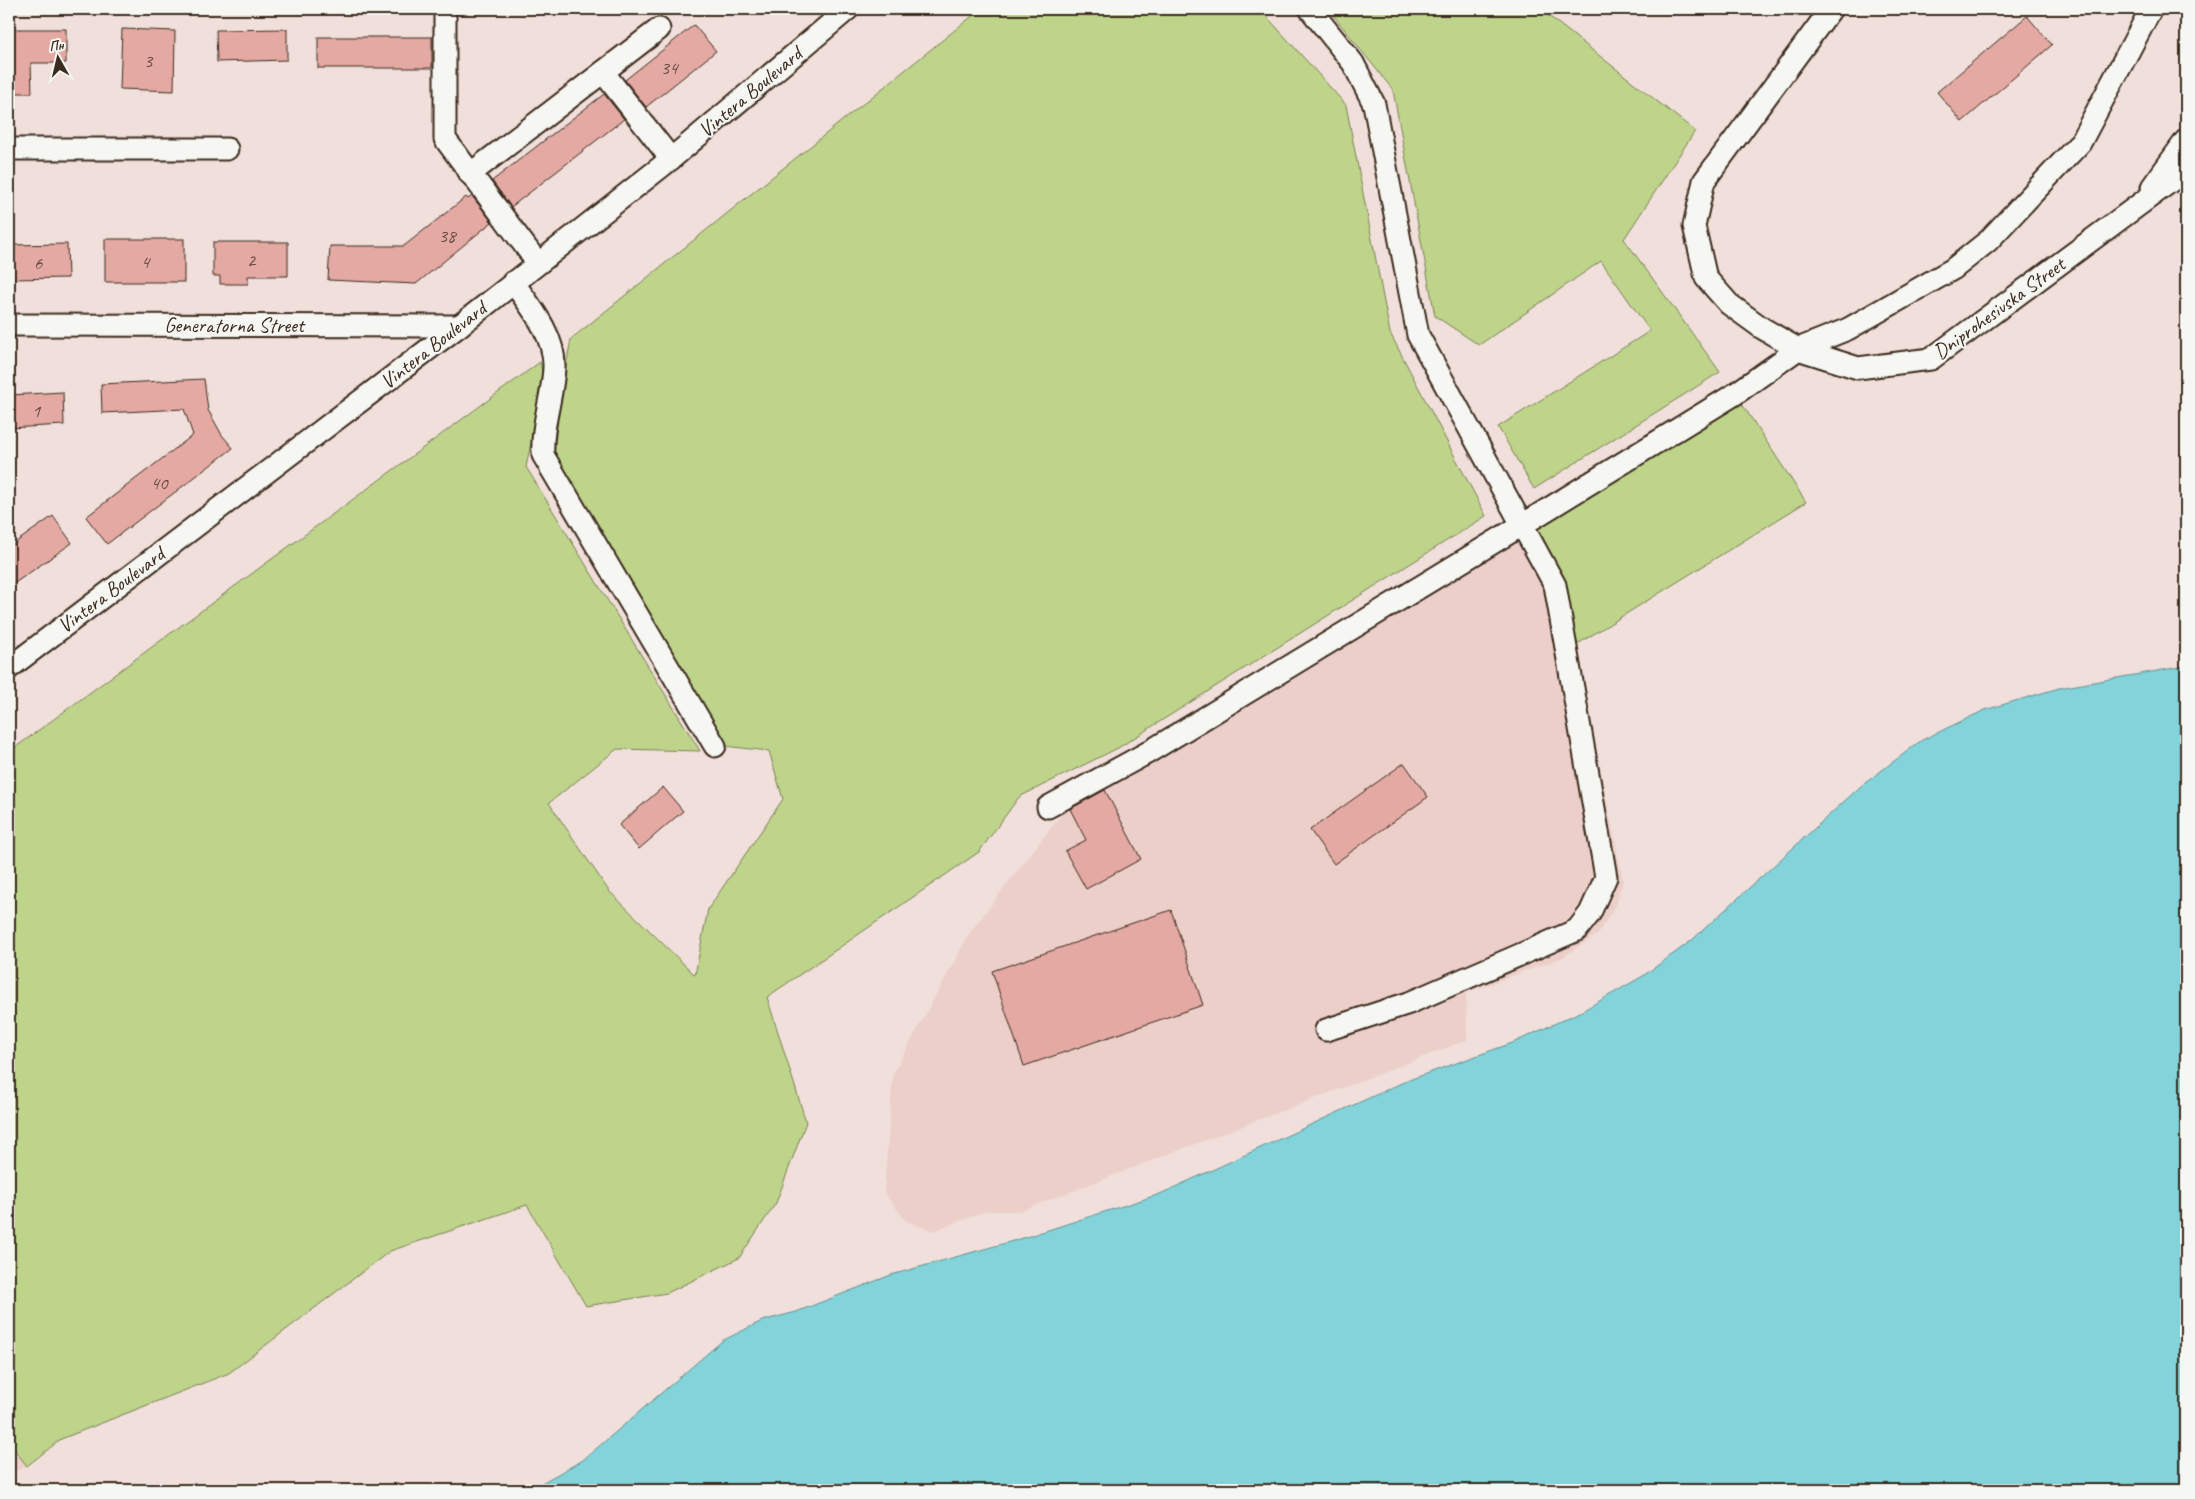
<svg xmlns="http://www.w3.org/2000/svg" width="2195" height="1499" font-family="Caveat,sans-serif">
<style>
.built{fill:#eccfc9}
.green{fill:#bdd48a;stroke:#7c7f54}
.water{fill:#82d3da;stroke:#668f8f}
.building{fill:#e3a9a2;stroke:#3b2a1e}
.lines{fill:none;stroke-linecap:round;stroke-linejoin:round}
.minor-casing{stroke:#3b2a1e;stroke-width:25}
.minor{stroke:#f6f6f2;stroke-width:21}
.labels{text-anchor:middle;stroke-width:4;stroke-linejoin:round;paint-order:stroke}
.number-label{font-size:19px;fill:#654a3f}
.street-label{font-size:21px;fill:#3b2a1e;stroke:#f6f6f2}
</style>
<rect width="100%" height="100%" fill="#f0dfda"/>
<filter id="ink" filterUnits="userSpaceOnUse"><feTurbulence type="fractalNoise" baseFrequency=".02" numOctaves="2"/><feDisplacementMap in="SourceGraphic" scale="10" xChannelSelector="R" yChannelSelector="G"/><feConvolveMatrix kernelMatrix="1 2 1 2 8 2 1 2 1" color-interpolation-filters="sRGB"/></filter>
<g filter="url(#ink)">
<!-- built -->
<g class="built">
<polygon points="1535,529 1562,579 1623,881 1616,904 1598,934 1563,957 1466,993 1467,1040 1020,1211 986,1211 933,1231 906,1221 884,1192 893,1074 971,931 1067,807 1290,681"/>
<polygon points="9,1443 27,1466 9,1474"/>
</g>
<!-- green -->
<g class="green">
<polygon points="981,9 1260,9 1346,105 1390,333 1486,516 1118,748 1019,797 979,852 767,997 806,1122 776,1203 739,1258 667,1293 586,1306 527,1205 390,1251 229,1373 61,1439 27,1466 9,1443 9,752 540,362 544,380 526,467 700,751 617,749 549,803 609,891 695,975 708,909 783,799 769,751 724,746 549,457 571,339"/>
<polygon points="1328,9 1540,9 1695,131 1624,239 1720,372 1534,489 1498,427 1650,331 1601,261 1479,345 1435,316 1393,90"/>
<polygon points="1740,401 1806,502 1576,645 1535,529"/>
</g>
<!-- water -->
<polygon class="water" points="2186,666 2186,1490 529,1490 583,1460 722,1341 762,1321 796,1312 891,1275 1020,1239 1160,1194 1406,1081 1515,1042 1582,1011 1643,976 1691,941 1861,786 1922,740 1985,710 2059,688"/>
<!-- building -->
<g class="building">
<polygon points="2027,16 2052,45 1962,122 1937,92"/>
<polygon points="694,25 716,51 646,107 625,80"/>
<polygon points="9,29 66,29 66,63 31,63 32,93 9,93"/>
<polygon points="122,29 175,31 174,91 120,89"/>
<polygon points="287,29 287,60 217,62 216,30"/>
<rect x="318" y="37" width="114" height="31"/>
<polygon points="604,94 624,119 511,207 492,181"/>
<polygon points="472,196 492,222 416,284 328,280 330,246 404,246 466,197 468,199"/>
<rect x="105" y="239" width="79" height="43"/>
<polygon points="213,242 288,242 288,276 248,276 248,284 220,284 220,276 213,276"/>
<polygon points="67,244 68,278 9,279 9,245"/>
<polygon points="204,379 208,410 222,435 233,448 107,544 86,517 193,435 184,409 102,413 101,384"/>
<polygon points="63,392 64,425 9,428 9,395"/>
<polygon points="53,516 72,543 9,587 9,547"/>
<polygon points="1404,763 1428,797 1334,864 1310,830"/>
<polygon points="663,787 683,811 639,849 619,825"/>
<polygon points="1105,790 1141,859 1086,889 1065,851 1086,840 1070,809"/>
<polygon points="1171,910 1203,1005 1024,1066 992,971"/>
</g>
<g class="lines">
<!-- minor casing -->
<g class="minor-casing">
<g id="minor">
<polyline points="445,9 445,139 537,262"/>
<polyline points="1310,9 1353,63 1374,104 1418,335 1555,585 1606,877 1590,913 1577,930 1409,1003 1326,1030"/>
<polyline points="1831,9 1704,181 1694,226 1706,278 1729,304 1762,328 1798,349 1858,368 1931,359 2186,170"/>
<polyline points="603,72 671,159"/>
<polyline points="9,149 227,149"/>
<polyline points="470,174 659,29"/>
<polyline points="2152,187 2186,140"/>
<path d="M513,282C530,306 555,335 554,367C553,397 541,425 543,455L715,746"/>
<polyline points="9,325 459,326"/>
<polyline points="9,668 459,326 671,159 848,9"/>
<polyline points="1048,807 1147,753 1522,525 1735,394 1798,349 1848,329 1953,269 1988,241 2080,143 2151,9"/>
</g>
</g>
<!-- minor -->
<use href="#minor" class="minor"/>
</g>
</g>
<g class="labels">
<!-- number labels -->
<g class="number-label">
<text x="148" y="67">3</text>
<text x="669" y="74">34</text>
<text x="447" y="242">38</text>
<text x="251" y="266">2</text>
<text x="145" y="268">4</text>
<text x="38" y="269">6</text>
<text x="36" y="417">1</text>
<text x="159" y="489">40</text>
</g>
<!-- street labels -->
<g class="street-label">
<text transform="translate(750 92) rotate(-40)" y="7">Vintera Boulevard</text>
<text transform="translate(1999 308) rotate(-36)" y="7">Dniprohesivska Street</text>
<text x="234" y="332">Generatorna Street</text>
<text transform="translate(433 345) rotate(-38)" y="7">Vintera Boulevard</text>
<text transform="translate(111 590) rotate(-37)" y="7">Vintera Boulevard</text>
</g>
</g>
<!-- margin -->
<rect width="2195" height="1499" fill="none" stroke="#f6f6f2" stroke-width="30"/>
<rect x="15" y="15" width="2165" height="1469" fill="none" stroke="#3b2a1e" stroke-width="2" filter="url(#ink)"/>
<!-- north arrow -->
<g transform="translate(58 58) rotate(352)" stroke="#f6f6f2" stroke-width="4" paint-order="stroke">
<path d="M0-4L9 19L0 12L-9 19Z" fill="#3b2a1e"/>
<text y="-8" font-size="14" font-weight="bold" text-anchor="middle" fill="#3b2a1e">Пн</text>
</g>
</svg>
